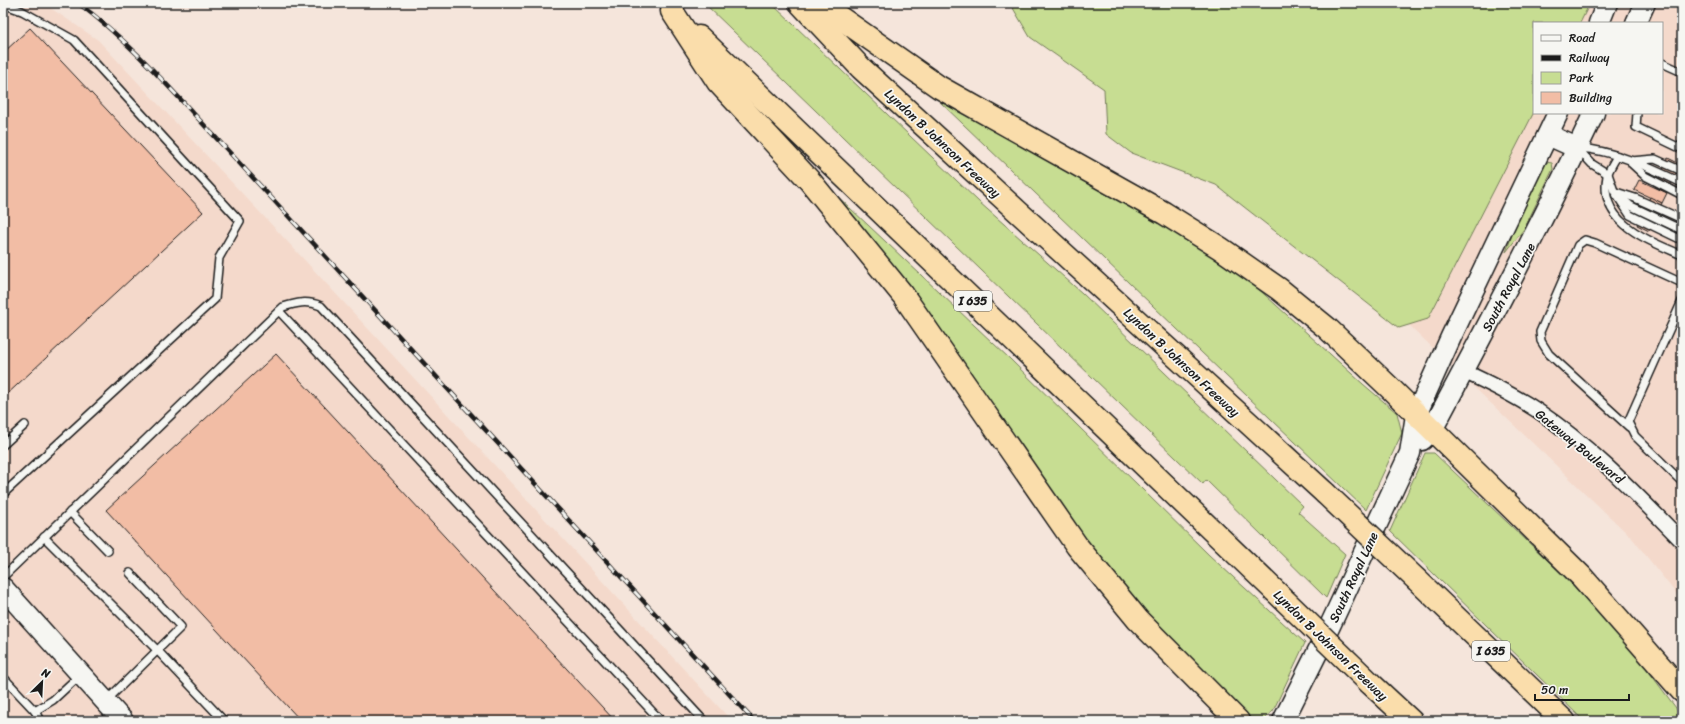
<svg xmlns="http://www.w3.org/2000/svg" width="1685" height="724" font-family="Sriracha,sans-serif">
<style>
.built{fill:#f4d9cb;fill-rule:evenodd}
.green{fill:#c7dd92;stroke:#727c57}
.building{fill:#f2bda5;stroke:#1c1c1c}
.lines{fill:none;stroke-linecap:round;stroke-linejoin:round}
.lane-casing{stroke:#1c1c1c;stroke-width:10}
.street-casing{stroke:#1c1c1c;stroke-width:17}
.secondary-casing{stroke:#1c1c1c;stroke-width:23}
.highway-casing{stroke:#1c1c1c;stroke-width:25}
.lane{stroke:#f6f6f2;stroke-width:7}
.street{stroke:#f6f6f2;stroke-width:14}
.secondary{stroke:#f6f6f2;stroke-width:20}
.highway{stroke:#faddab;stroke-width:22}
.rail-casing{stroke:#1c1c1c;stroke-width:4.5}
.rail{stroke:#f6f6f2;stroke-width:3;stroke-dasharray:9;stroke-linecap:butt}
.highway-bridge-casing{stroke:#1c1c1c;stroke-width:25;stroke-linecap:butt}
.highway-bridge{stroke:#faddab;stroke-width:22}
.labels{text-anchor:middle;stroke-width:3.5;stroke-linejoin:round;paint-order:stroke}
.shield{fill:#f6f6f2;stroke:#5d5d5c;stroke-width:1}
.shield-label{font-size:12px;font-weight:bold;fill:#1c1c1c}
.street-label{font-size:13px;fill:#1c1c1c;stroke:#f6f6f2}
</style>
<rect width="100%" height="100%" fill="#f5e5db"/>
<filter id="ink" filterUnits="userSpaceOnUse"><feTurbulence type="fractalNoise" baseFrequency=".025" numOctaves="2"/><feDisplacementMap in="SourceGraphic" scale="8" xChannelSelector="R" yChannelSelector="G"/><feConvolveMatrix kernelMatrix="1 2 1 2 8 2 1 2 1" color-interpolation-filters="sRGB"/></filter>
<g filter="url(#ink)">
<!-- built -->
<g class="built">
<polygon points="3,3 43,3 98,40 285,239 729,718 729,721 3,721"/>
<path d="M1013,3H1682V601L1632,538L1410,326ZM1534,23H1662V113H1534Z"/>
</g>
<!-- green -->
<g class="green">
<polygon points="704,3 771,3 979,202 1082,293 1303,506 1298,512 1345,554 1326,598 1206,480 1203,484"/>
<polygon points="1010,3 1590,3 1580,23 1534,23 1534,112 1428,319 1399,328 1216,185 1131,153 1106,134 1104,89 1030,37"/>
<polygon points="939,101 1174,230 1254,285 1363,384 1397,413 1402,433 1366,510"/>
<polygon points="1546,162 1552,163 1553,169 1524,229 1506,252 1517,221 1543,164"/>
<polygon points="833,192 1010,359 1209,555 1305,643 1273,711 1263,720 1249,717 1151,625 1097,563 829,196"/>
<polygon points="1425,453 1434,453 1563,575 1623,637 1676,708 1682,718 1682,721 1584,721 1390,531"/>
</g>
<!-- building -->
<g class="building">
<polygon points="30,28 203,212 3,398 3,53"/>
<polygon points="1668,158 1680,164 1667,193 1655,187"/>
<polygon points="1639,180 1667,193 1662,203 1634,190"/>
<polygon points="1650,197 1662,203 1649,231 1637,225"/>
<polygon points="276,354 615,721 301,721 106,510"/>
</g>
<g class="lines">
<!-- lane casing -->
<g class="lane-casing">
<g id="lane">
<polyline points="3,4 22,11 74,40 240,221 219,258 215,299 3,494"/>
<polyline points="1662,63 1682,72"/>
<polyline points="1637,113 1636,127 1682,149"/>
<path d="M1579,148C1613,150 1651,168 1682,183"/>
<polyline points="1578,149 1592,164 1608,174 1614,191 1630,215 1682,240"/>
<path d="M1617,156C1614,162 1609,169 1607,176C1598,223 1648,240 1682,255"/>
<polyline points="1631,161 1655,159 1682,171"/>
<polyline points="1632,164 1645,176 1682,195"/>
<polyline points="1616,192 1635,198 1682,219"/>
<polyline points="1622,198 1631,206 1682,230"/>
<polyline points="1682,301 1628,422 1635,436 1682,482"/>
<polyline points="279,311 661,721"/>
<polyline points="1629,427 1549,354 1541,341 1540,332 1578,245 1585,240 1595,243 1682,283"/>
<polyline points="3,445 25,425"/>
<polyline points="70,512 108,551"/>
<polyline points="44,537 157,650 224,721"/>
<path d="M3,577L283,307C296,303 307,300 321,306L704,721"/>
<polyline points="3,677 35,711 40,721"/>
<polyline points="106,701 181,627 130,573"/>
<polyline points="35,711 53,700 80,675"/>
</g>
</g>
<!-- street casing -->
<g class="street-casing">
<path id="street" d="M1463,371C1489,383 1514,395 1538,411C1592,447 1637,495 1682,541"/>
</g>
<!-- secondary casing -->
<g class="secondary-casing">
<g id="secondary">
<polyline points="1599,23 1607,3"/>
<polyline points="1636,23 1645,3"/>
<polyline points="1548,135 1577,148"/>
<path d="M1422,440L1432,430C1488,325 1543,221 1594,113"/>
<polyline points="3,588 123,721"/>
<polyline points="1283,721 1321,645 1410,453 1416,415 1451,337 1558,113"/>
</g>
</g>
<!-- highway casing -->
<g class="highway-casing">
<g id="highway">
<polyline points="800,3 861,68 1325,493"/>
<polyline points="819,3 939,87 1164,213 1220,248 1279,289 1327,328 1389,387 1581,576 1682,691"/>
<polyline points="672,11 718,82 810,181 903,295 1077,546 1138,620 1238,721"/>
<polyline points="699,37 1275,591"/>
<polyline points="1418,581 1564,721"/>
<polyline points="1370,683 1411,721"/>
</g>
</g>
<!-- lane -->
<use href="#lane" class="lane"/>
<!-- street -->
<use href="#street" class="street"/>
<!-- secondary -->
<use href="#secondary" class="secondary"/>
<!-- highway -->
<use href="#highway" class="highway"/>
<!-- rail casing -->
<g class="rail-casing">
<path id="rail" d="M78,3C131,42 174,93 219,141L754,721"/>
</g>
<!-- rail -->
<use href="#rail" class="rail"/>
<!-- highway-bridge casing -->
<g class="highway-bridge-casing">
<g id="highway-bridge">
<polyline points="1325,493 1418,581"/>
<polyline points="1275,591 1370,683"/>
</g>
</g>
<!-- highway-bridge -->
<use href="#highway-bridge" class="highway-bridge"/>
</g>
</g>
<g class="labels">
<!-- shield labels -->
<g class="shield">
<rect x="954" y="291" width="38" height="20" rx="3"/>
<rect x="1472" y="641" width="38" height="20" rx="3"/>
</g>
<g class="shield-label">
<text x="973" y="305">I 635</text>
<text x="1491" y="655">I 635</text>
</g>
<!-- street labels -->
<g class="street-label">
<text transform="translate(943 143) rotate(43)" y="5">Lyndon B Johnson Freeway</text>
<text transform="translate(1508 287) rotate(-62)" y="5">South Royal Lane</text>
<text transform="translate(1182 362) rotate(43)" y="5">Lyndon B Johnson Freeway</text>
<text transform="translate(1580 446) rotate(39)" y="5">Gateway Boulevard</text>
<text transform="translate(1353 577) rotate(-65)" y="5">South Royal Lane</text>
<text transform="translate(1331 645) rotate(44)" y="5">Lyndon B Johnson Freeway</text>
</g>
</g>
<!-- margin -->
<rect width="1685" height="724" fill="none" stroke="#f6f6f2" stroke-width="16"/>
<rect x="8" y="8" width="1669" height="708" fill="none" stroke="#1c1c1c" stroke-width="1.5" filter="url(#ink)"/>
<!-- legend -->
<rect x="1533" y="22" width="130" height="92" fill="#f6f6f2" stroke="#9f9f9c"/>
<rect x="1541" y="35" width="20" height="6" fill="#f6f6f2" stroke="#9f9f9c"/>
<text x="1569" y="42" font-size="12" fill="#1c1c1c">Road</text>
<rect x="1541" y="55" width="20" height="6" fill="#1c1c1c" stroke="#9f9f9c"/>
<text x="1569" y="62" font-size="12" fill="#1c1c1c">Railway</text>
<rect x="1541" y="72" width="20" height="12" fill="#c7dd92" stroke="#9f9f9c"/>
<text x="1569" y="82" font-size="12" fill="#1c1c1c">Park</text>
<rect x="1541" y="92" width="20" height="12" fill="#f2bda5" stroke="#9f9f9c"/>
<text x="1569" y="102" font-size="12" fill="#1c1c1c">Building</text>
<!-- north arrow -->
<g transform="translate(42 682) rotate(24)" stroke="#f6f6f2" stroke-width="3" paint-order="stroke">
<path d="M0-3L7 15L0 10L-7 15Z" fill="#1c1c1c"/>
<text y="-6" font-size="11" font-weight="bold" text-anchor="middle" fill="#1c1c1c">N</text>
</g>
<!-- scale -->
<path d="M1535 694v6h94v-6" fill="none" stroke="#1c1c1c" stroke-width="2"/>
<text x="1541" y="694" font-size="12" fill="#1c1c1c" stroke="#f6f6f2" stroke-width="3" paint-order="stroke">50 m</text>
</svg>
